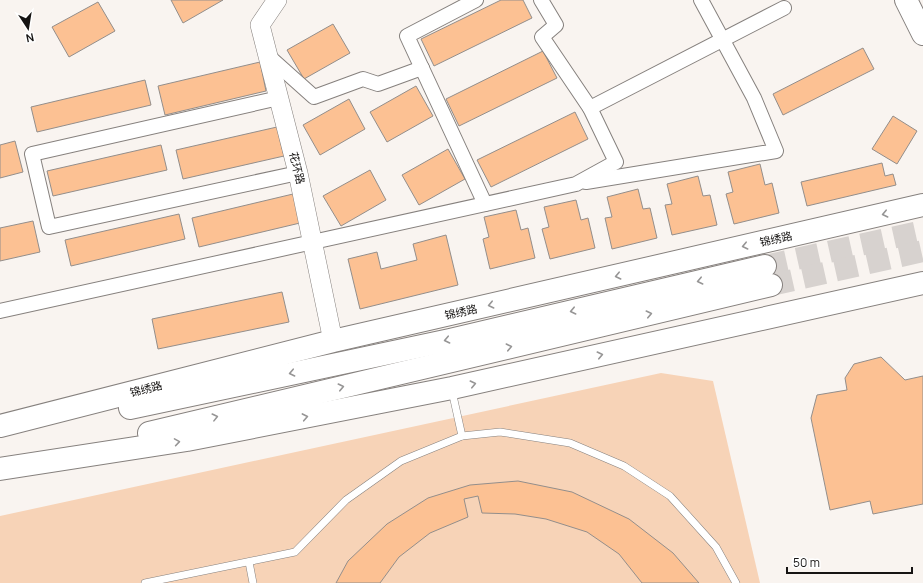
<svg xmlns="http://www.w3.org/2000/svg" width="923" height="583" font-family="Manrope,'Noto Sans SC',sans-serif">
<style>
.green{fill:#f7d3b7}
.building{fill:#fcc193;stroke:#938e8b}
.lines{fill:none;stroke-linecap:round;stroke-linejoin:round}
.primary-tunnel{stroke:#d7d2cf;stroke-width:22;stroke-dasharray:22 11;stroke-linecap:butt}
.lane-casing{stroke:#86817e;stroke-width:8}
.street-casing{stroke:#86817e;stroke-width:16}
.secondary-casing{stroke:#86817e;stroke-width:20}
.primary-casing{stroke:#86817e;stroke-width:24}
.lane{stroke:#fff;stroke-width:7}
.street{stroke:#fff;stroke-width:14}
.secondary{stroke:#fff;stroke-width:19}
.primary{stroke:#fff;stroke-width:22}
.oneway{stroke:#969595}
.labels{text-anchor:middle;stroke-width:4;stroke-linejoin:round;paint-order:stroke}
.street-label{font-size:11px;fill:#161413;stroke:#fff}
</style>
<rect width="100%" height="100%" fill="#f9f4f0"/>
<!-- green -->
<polygon class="green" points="661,373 713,381 760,583 0,583 0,516"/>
<!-- building -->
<g class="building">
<polygon points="171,0 223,0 183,23"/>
<polygon points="501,0 523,0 532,18 434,66 421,39"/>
<polygon points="98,2 115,31 69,57 52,27"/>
<polygon points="333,24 350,53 304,79 287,50"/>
<polygon points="863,48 874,69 783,115 773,94"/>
<polygon points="543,51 557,78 459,126 446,99"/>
<polygon points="260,62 266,91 165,115 158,86"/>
<polygon points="145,80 151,105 37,132 31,107"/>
<polygon points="416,86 433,116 387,142 370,112"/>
<polygon points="349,99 365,129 320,155 303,125"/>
<polygon points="575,112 588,139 491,187 477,160"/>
<polygon points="893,116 917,131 897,164 872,149"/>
<polygon points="277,127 284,156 183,179 176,150"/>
<polygon points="15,141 23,172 0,178 0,145"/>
<polygon points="161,145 167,170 53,196 47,171"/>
<polygon points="448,149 465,179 419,205 402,175"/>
<polygon points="882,163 885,176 893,174 896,185 807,206 801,182"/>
<polygon points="760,164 765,185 772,183 779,213 734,224 726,194 733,192 728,172"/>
<polygon points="370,170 386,200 341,226 323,196"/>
<polygon points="698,176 703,196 710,195 717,225 672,235 665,205 672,204 667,184"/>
<polygon points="638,189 643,209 650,208 657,238 612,249 605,218 612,217 607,197"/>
<polygon points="293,194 300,223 199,247 192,218"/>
<polygon points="576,200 581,220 588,218 595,248 550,259 542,229 549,227 544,207"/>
<polygon points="516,210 521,230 528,228 535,258 490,269 483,239 489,237 484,217"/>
<polygon points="179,214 185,239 71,266 65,240"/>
<polygon points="33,221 40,252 0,261 0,228"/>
<polygon points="446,235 458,285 360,309 348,259 377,252 381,269 417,260 413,244"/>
<polygon points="282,292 289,322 158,349 152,319"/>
<polygon points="881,357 905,380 923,376 923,504 873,514 870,501 830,510 811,418 817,395 847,390 845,378 854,364"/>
<polygon points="518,481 572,492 629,519 673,553 699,583 642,583 619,554 587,532 546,519 515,514 482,513 478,496 464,499 468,517 430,533 399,557 380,583 336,583 348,561 387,524 428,498 470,485"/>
</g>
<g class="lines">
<!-- primary-tunnel -->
<g class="primary-tunnel">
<polyline points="765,266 923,231"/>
<polyline points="771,285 923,251"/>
</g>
<!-- lane casing -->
<g class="lane-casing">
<g id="lane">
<polyline points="462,436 500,432 570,443 624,466 670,496 716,547 736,583"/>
<polyline points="249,562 253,583"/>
<polyline points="145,583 295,552 346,500 401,461 462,436 452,391"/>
</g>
</g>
<!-- street casing -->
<g class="street-casing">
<g id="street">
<polyline points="476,0 407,36 485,204"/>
<polyline points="541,0 556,25 542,37 590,108"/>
<polyline points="267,55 314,97 363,79 378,84 422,68"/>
<polyline points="279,98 32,154 49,227 298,173"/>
<polyline points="586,182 776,151 754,98 701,0"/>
<polyline points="0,311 576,184 616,162 590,108 784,8"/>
</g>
</g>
<!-- secondary casing -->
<g class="secondary-casing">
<polyline id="secondary" points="277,0 260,25 298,173 333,341"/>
</g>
<!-- primary casing -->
<g class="primary-casing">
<g id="primary">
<polyline points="906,0 923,34"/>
<polyline points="130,408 450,340 765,266"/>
<polyline points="0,426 333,341 923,205"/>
<polyline points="149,433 771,285"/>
<polyline points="0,469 187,440 452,388 923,283"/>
</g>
</g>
<!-- lane -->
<use href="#lane" class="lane"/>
<!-- street -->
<use href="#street" class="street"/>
<!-- secondary -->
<use href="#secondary" class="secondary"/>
<!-- primary -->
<use href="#primary" class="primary"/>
</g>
<!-- one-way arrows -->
<defs><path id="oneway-chevron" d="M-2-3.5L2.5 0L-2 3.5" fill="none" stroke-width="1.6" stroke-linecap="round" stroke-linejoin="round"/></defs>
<g class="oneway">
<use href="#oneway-chevron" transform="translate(885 214) rotate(167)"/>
<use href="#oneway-chevron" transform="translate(745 246) rotate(167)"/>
<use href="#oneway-chevron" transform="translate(618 276) rotate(167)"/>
<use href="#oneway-chevron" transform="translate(700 281) rotate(167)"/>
<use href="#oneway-chevron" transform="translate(491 305) rotate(167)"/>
<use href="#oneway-chevron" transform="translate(573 311) rotate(167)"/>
<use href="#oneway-chevron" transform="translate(649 314) rotate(-13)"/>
<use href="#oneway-chevron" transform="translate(447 340) rotate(168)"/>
<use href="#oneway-chevron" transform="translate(509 347) rotate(-13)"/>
<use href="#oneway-chevron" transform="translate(600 355) rotate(-13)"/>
<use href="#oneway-chevron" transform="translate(292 373) rotate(168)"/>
<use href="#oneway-chevron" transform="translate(473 384) rotate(-13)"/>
<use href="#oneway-chevron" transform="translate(341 387) rotate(-13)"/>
<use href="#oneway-chevron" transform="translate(215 417) rotate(-14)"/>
<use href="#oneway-chevron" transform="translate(305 417) rotate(-11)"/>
<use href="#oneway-chevron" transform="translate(177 442) rotate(-9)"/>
</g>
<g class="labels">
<!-- street labels -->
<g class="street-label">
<text transform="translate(297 168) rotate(76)" y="4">花环路</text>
<text transform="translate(776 239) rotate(-13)" y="4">锦绣路</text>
<text transform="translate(461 312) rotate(-13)" y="4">锦绣路</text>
<text transform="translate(146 389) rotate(-14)" y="4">锦绣路</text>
</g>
</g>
<!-- north arrow -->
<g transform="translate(28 28) rotate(168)" stroke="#ffffff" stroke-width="3" paint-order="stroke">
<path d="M0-3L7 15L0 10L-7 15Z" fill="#161413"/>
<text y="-6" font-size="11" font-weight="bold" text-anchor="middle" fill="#161413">N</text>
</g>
<!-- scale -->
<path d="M787 567v6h125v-6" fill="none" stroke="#161413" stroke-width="2"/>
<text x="793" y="567" font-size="12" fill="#161413" stroke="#ffffff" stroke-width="3" paint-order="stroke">50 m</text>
</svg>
